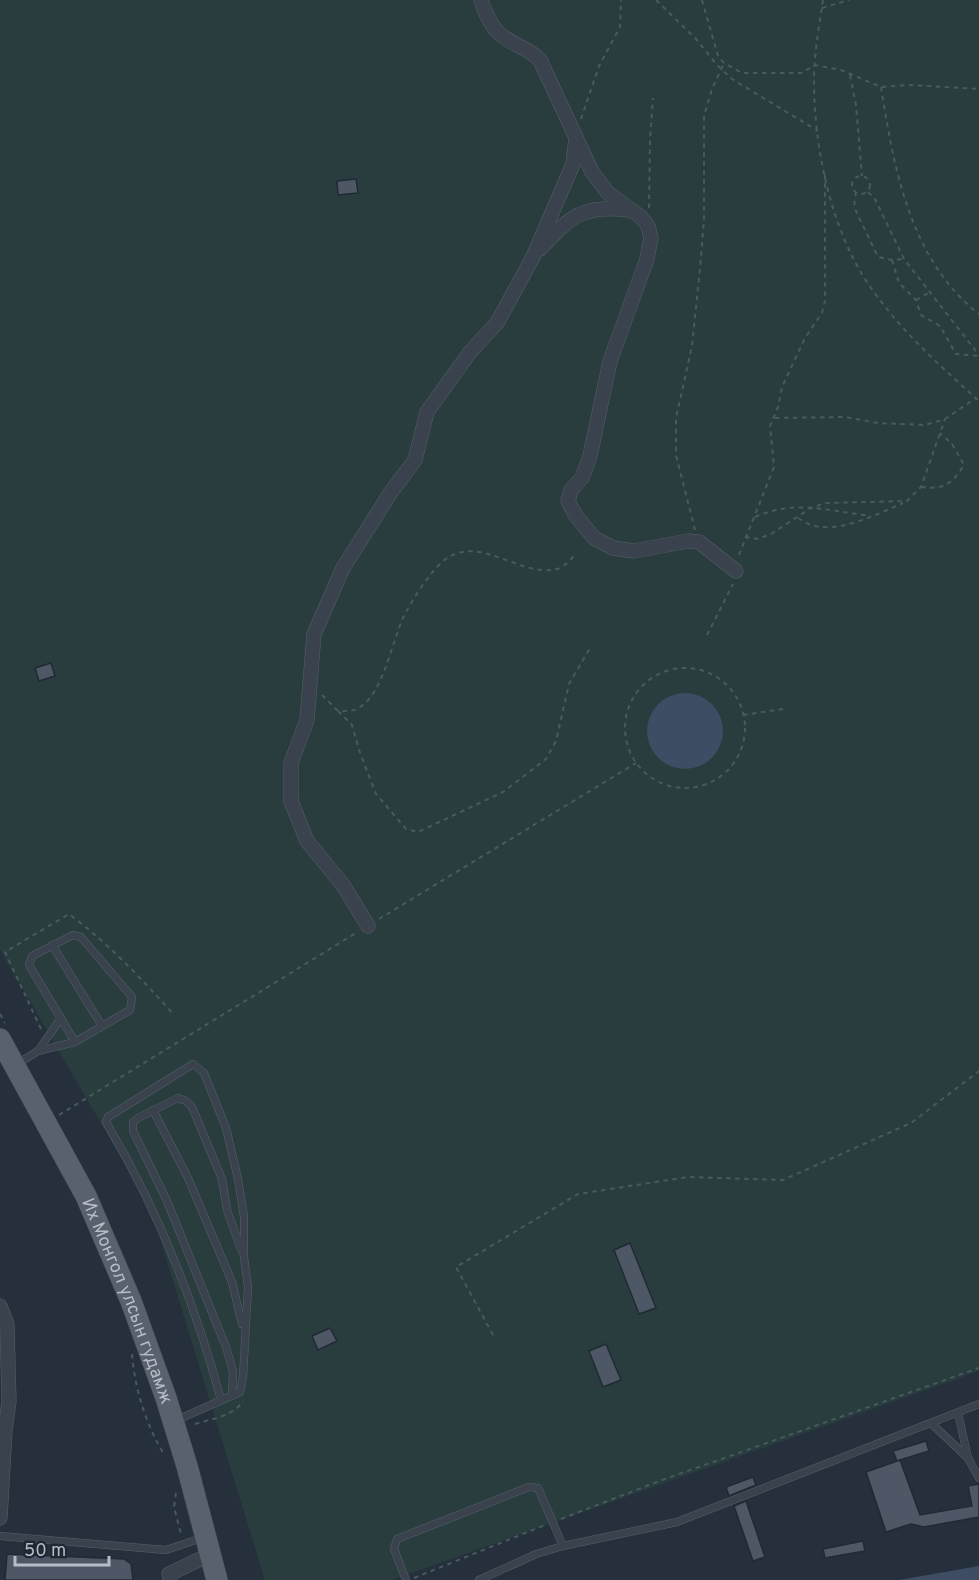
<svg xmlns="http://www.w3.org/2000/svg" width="979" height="1580" font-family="Overpass,sans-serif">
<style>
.green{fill:#293d3f}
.water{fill:#3d4d64}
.building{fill:#4d5765;stroke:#212934;stroke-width:1.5}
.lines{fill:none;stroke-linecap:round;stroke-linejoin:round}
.service-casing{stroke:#58606b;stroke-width:8}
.minor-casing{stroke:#58606b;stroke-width:15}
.primary-casing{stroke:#434b56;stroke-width:22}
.path{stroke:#485a5d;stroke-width:2;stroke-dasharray:4.5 4.5;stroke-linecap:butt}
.service{stroke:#3a424d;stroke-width:7}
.minor{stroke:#3a424d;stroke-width:14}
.primary{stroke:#58616d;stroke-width:21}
.labels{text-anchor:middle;stroke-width:4.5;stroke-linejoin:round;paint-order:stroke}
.street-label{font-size:18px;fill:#b6bdc8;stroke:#1f2732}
</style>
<rect width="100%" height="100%" fill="#26303d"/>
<!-- green -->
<polygon class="green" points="0,0 979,0 979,1371 392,1580 265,1580 151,1209 0,950"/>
<!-- water -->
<g class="water">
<circle cx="685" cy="731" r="38"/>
<polygon points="979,1566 979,1580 899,1580"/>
</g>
<!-- building -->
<g class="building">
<polygon points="356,179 358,193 338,195 337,181"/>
<polygon points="51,663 55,676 39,681 35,668"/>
<polygon points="630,1243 656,1308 639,1314 614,1250"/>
<polygon points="330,1328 337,1341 318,1350 312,1336"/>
<polygon points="606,1344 621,1380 603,1387 589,1351"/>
<polygon points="926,1441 929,1451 900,1460 920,1515 972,1506 968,1486 979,1484 979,1517 924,1527 911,1524 886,1532 866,1472 900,1460 897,1461 893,1451"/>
<polygon points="753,1477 756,1485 729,1496 726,1487"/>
<polygon points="746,1501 765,1557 753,1561 734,1506"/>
<polygon points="863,1541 865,1551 825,1558 823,1549"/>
<polygon points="7,1554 124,1559 131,1564 133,1580 5,1580"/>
</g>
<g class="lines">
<!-- service casing -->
<g class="service-casing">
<g id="service">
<polygon points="73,935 81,937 132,997 130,1010 75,1042 29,965 32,956"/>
<polyline points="52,945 102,1026"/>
<polyline points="38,1051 75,1042"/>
<polyline points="17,1064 38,1051 61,1018"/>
<polyline points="153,1110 188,1178 232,1282 242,1324"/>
<polyline points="232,1395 233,1371 226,1347 167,1201 133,1131 133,1122 138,1118 178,1098 186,1101 192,1107 222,1179 227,1210 242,1252"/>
<polyline points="958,1413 968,1458 979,1478"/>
<path d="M177,1420L240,1392L243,1377L248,1287L244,1257V1217L238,1179L226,1128L204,1073L193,1064L108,1117L106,1122C157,1208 195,1303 221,1400"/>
<polyline points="932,1424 968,1458"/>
<polyline points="0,1536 166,1550 202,1538"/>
<polyline points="406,1580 394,1549 397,1539 529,1487 538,1488 563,1546"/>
<polyline points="479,1580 536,1554 563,1546 677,1522 979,1404"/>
</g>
</g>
<!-- minor casing -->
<g class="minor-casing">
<g id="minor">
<path d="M481,0C484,11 491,26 500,34C512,45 527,47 540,60L592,172L608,193L641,217L648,226L651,238L647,259L610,361L590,456L582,478L571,490L568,501L576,516L594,538L613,548L634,551L688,541L699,542L736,571"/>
<path d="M540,249C570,217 582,204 629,210"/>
<polyline points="368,926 343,885 307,841 291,801 291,763 307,720 314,634 343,568 391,492 415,460 427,412 470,352 497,323 533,257 573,164 576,139"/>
<polyline points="0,1306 7,1324 9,1401 5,1431 0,1518"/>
<polyline points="170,1580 169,1574 211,1554"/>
</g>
</g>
<!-- primary casing -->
<g class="primary-casing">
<g id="primary">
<path id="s1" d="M0,1039L86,1196L131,1301L166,1398L187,1466L217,1580"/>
</g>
</g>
<!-- path -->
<g class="path">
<polyline points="656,0 696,39 717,65 732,79 818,131"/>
<polyline points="702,0 718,56 724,63 742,73 801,73 815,65 841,70 881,87 908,85 979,89"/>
<path d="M823,0C819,26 814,55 814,81C814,148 831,230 869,285C899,329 939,365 979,401"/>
<polyline points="822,8 849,0"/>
<polyline points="850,75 856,105 862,176"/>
<path d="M881,87C894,169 910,260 979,314"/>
<polyline points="581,119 599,66 620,27 621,0"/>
<circle cx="861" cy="185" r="9"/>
<polyline points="856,192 854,207 878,257 892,260 903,259"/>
<polyline points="868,192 875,199 904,259 979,355"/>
<polyline points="649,208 650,140 653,98"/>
<polyline points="892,260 899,283 916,300 921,315 940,326 956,354 979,356"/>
<polyline points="916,300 930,292"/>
<polyline points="775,418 845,417 878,423 925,425 945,419 976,398"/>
<path d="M921,487C944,490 952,484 964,465L952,444L940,433"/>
<path d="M755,517C795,499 829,511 871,516"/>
<path d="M798,518C803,521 809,525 815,526C842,532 878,514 903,503"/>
<polyline points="695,530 676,455 676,418 692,346 700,269 704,219 704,116 712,89 724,63"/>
<polyline points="745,537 758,539 771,534 811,508 825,503 907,501 921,487 945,419"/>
<polyline points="739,555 774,467 770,426 778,407 782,387 805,338 822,313 825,301 825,172"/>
<polyline points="707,635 733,584"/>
<circle cx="685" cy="728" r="60"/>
<path d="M322,695L338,711C346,711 353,712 360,707C383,693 392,642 403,618C411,601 429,574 442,562C479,530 521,581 560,568C565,566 570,560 574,556"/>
<polyline points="338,711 352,725 359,750 376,794 406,829 418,832 503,792 546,759 556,741 569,684 590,648"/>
<polyline points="743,715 783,709"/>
<polyline points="379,919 636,763"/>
<polyline points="0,1014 5,1023"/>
<path d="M41,1029L5,952L69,914C109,944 141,978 174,1015"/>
<polyline points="59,1115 356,933"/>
<polyline points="493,1335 456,1267 578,1194 688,1177 783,1180 911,1123 979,1071"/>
<path d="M132,1354C135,1390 146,1425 165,1456"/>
<path d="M195,1424C211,1419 234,1416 243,1401"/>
<polyline points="176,1493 174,1507 181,1534"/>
<polyline points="561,1519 662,1480 979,1368"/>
<polyline points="414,1578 545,1525"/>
</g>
<!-- service -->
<use href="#service" class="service"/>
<!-- minor -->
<use href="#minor" class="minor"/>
<!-- primary -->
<use href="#primary" class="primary"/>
</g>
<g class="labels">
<!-- street labels -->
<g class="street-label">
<text dy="6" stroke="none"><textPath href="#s1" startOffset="292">Их Монгол улсын гудамж</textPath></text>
</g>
</g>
<!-- scale -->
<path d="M15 1556v9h94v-9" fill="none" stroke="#b6bdc8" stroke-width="3"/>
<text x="24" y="1556" font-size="18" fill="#b6bdc8" stroke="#1f2732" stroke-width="4.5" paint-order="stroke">50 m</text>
</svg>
